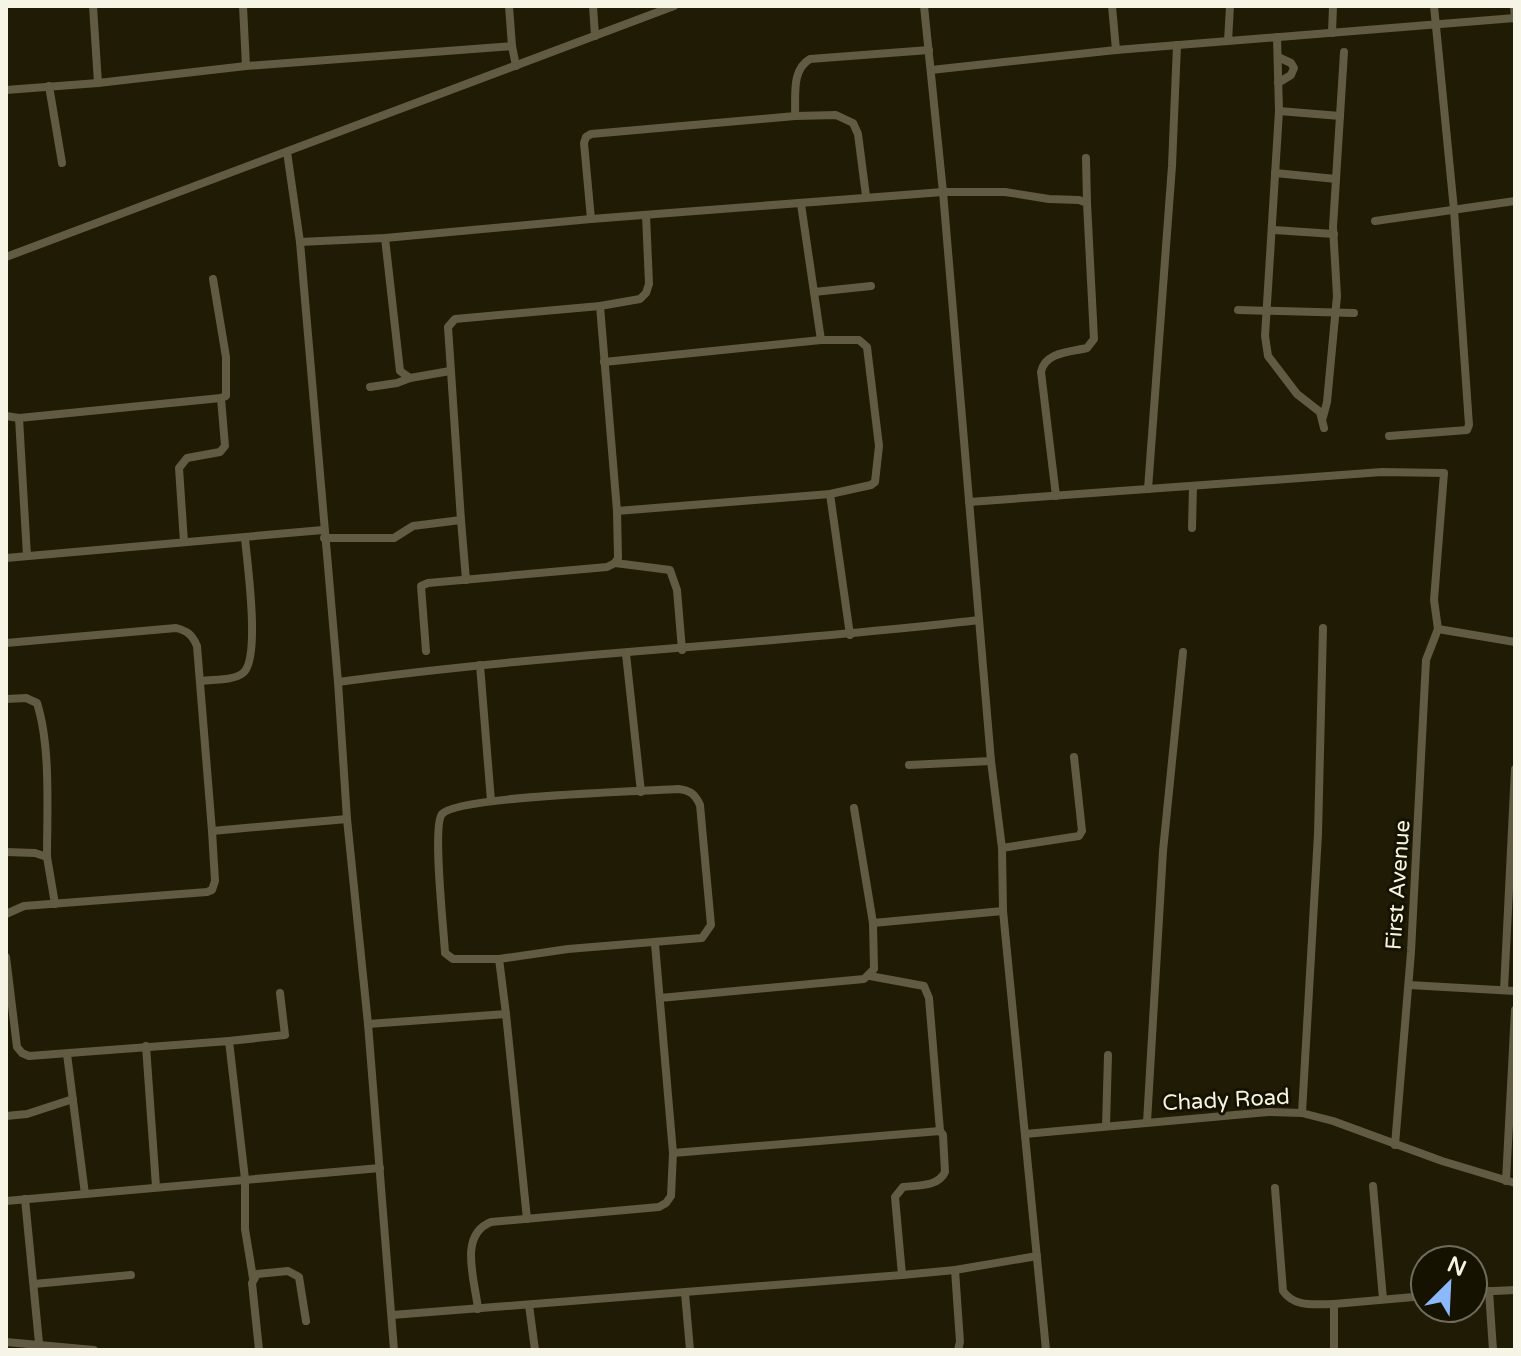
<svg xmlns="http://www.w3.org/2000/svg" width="1521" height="1356" font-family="'Varela Round',sans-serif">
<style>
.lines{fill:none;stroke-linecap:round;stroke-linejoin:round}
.minor{stroke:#605b42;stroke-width:8}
.labels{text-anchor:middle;stroke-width:6;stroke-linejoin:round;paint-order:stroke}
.street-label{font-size:22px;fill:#f6f4e5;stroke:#161200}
</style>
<rect width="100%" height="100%" fill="#1f1b04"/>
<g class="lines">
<!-- minor -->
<g class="minor">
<polyline points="93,6 98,83"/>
<polyline points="243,6 246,66"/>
<polyline points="509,6 512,46"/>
<polyline points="593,6 595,36"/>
<polyline points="924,6 943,192 991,761 1002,848 1003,911 1046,1350"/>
<polyline points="1112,6 1116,50"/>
<polyline points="1514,6 1515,19"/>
<polyline points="1332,33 1333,6"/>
<polyline points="1277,37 1279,111 1265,336 1268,356 1297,394 1320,412 1324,428"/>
<polyline points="1228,41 1230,6"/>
<polyline points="1278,57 1291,63 1294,68 1291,75 1278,83"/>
<polyline points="931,70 1116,50 1515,18"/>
<polyline points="49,86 62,163"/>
<polyline points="6,90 98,83 246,66 512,46 516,66"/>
<polyline points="1279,111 1340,116"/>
<polyline points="795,116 836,115 853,123 858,134 866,196"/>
<polyline points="287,152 300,242 338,682 347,819 368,1024 394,1350"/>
<polyline points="1086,158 1087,203"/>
<polyline points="1275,173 1336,179"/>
<path d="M591,219L584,143L586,137L591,134L795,116C796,96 791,70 810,59L929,50"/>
<polyline points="1375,221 1515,201"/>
<polyline points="1274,230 1334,234"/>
<polyline points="385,238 400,371 410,378 450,371"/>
<path d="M300,242L385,238L591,219L943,192H1005L1049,199L1079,200L1087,203L1094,339L1087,348C1070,352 1045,352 1041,372L1056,496"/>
<polyline points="6,257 674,6"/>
<polyline points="814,292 871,286"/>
<polyline points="1238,310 1354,313"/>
<polyline points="604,362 821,340 801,204"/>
<polyline points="370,387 397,383 410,378"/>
<polyline points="6,416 19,418 221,398"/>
<polyline points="1323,417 1327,402 1337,296 1333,227 1344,52"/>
<polyline points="19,418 27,556"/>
<polyline points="1389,436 1467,430 1469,425 1454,210 1434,6"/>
<polyline points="1148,489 1172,166 1177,45"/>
<polyline points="830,494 850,635"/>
<polyline points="969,502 1382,472 1444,473 1434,600 1438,629 1426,660 1411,952 1395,1145"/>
<polyline points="617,511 830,494 871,485 875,482 879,446 867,347 859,340 821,340"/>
<polyline points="461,520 466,580"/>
<polyline points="1192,528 1193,486"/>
<polyline points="324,538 394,538 413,526 461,520 448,327 455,319 600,306 640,299 646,293 649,284 646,215"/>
<polyline points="184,542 179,468 187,458 220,452 225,446 221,398 226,396 226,357 213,279"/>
<polyline points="6,558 323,530"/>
<polyline points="615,563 670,570 677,590 682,650"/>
<polyline points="1438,629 1515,642"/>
<path d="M6,643L176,628C187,631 192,634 197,646L212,831L347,819"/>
<polyline points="426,651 421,586 428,583 607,567 615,563 618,558 617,511 600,306"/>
<polyline points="626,654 641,792"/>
<polyline points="480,665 491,801"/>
<path d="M201,681C213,679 233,681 243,673C261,659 247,562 245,538"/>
<path d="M338,682C551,653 766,645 979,620"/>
<path d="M6,699L26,698L37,703C51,747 47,811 47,857"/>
<polyline points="909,765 991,761"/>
<path d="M678,789C690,790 695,794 700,805L711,925L702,938L568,949L499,959H453L445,953C444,931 432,826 442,814C457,796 644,791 678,789Z"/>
<polyline points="854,808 873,923 1003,911"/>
<polyline points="1002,848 1079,836 1082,831 1074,757"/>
<polyline points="6,852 35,853 47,857 55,904"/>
<polyline points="6,914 24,906 207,892 212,890 215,881 212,831"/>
<polyline points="6,957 17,1047 22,1053 29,1056 229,1041 245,1179 245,1229 253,1278"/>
<polyline points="870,976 924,986 929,998 940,1131"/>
<polyline points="1409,985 1515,991"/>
<polyline points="1504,990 1515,769"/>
<polyline points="660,998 864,979 874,969 873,923"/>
<polyline points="506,1014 527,1219"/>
<polyline points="368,1024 506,1014 499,959"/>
<polyline points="229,1041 285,1035 280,993"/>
<polyline points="146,1046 156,1187"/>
<polyline points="67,1054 85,1194"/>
<polyline points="1302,1113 1318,834 1323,628"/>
<polyline points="6,1116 27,1114 73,1099"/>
<polyline points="1147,1122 1163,851 1183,652"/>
<polyline points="1106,1126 1108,1055"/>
<polyline points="1025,1134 1268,1112 1302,1113 1333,1121 1442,1161 1515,1183"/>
<path d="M673,1153L940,1131L943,1135L945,1172C938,1187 918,1185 903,1187L895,1197L902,1275"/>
<polyline points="1506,1181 1515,1010"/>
<polyline points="1373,1186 1383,1299"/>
<path d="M1275,1188L1283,1291C1295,1308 1315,1304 1334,1304"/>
<polyline points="25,1199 39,1343"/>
<polyline points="6,1201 380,1168"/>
<polyline points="955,1270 960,1342 958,1350"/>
<polyline points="34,1284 131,1275"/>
<polyline points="1489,1291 1493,1350"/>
<polyline points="1473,1292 1515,1290"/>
<polyline points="685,1293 690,1350"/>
<polyline points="529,1305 535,1350"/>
<path d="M478,1309C475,1280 458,1235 491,1222L659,1207L666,1203L671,1196L673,1153L655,944"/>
<polyline points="392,1315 902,1275 955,1270 1037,1256"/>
<polyline points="6,1342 94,1350"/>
<polyline points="259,1350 252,1283 257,1274 288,1271 299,1277 306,1321"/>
<polyline points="1334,1350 1334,1304 1425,1296"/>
</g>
</g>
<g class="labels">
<!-- street labels -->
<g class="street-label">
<text transform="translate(1397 885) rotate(-86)" y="8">First Avenue</text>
<text transform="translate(1226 1099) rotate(-3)" y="8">Chady Road</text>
</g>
</g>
<!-- border -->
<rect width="1521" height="1356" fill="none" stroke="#f6f4e5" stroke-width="16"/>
<!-- north arrow -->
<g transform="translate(1449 1284) rotate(24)"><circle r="38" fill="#161200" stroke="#706c5c" stroke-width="2"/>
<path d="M0-6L14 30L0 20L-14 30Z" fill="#8bb9fc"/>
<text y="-12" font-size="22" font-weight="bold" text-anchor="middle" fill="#f6f4e5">N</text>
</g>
</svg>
